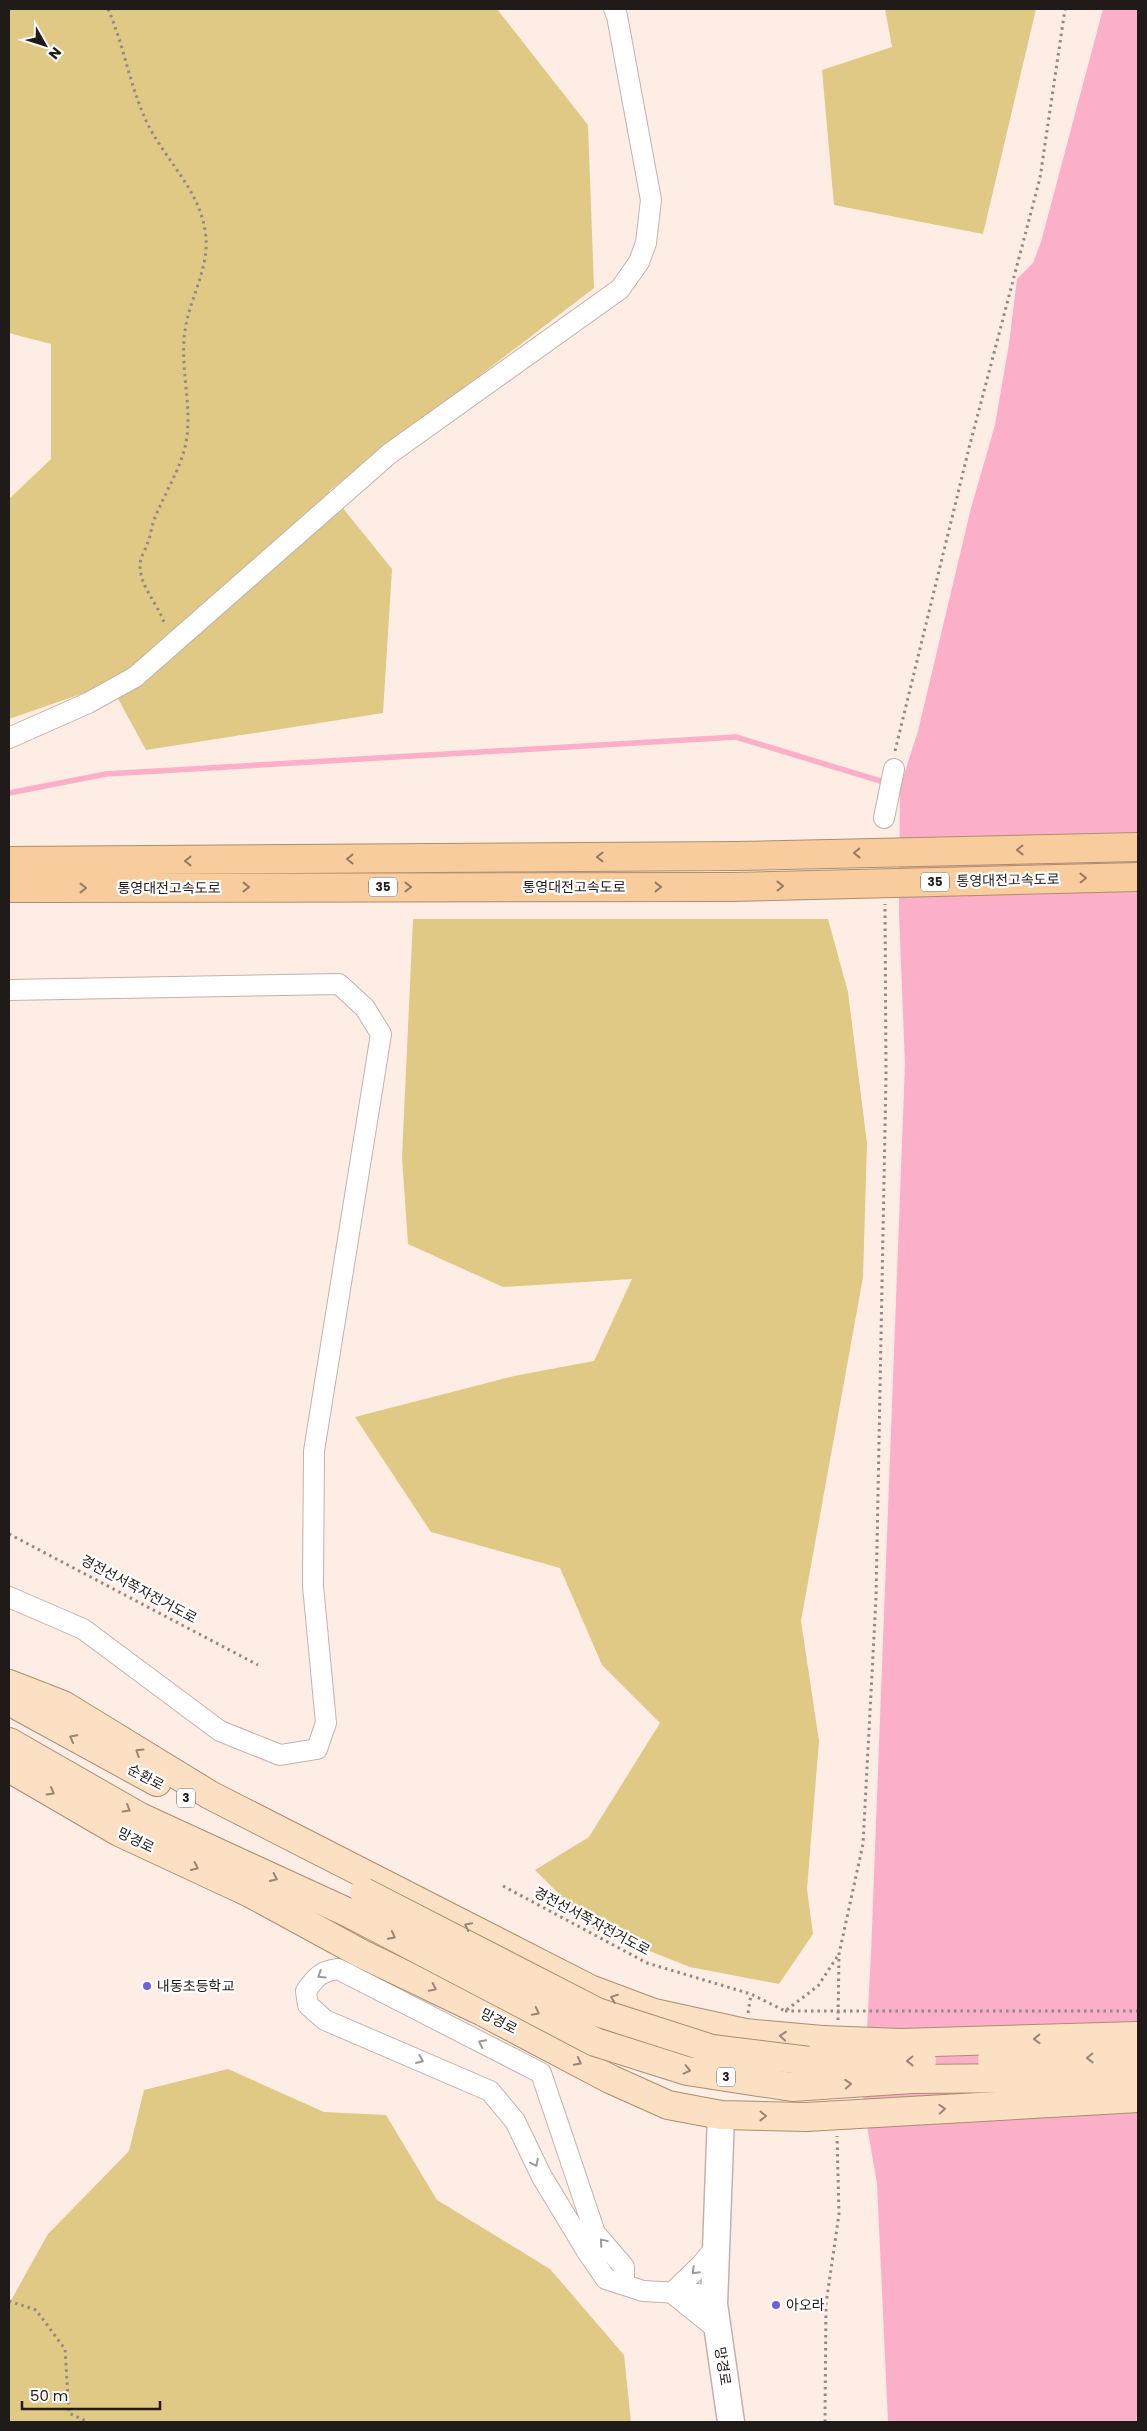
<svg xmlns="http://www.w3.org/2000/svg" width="1147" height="2431" font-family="Poppins,'Noto Sans KR',sans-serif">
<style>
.green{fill:#dfc984}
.water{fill:#fbafc8}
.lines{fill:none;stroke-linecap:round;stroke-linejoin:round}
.stream{stroke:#fbafc8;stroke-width:5.5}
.minor-casing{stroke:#c3b2ab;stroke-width:22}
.tertiary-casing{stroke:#c3b2ab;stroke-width:29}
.primary-casing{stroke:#ac8e6e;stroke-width:30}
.motorway-casing{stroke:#ac8e6e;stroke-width:30}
.path{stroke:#958984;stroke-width:3;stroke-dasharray:2.5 4;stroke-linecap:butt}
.minor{stroke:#fff;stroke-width:20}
.tertiary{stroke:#fff;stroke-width:26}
.primary{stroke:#fbe0c4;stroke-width:28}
.motorway{stroke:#f8cc9c;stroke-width:28}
.primary-bridge-casing{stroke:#ac8e6e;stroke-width:30;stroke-linecap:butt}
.motorway-bridge-casing{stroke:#ac8e6e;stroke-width:30;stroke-linecap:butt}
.path-bridge{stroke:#958984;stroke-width:3;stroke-dasharray:2.5 4;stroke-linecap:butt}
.primary-bridge{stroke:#fbe0c4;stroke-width:28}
.motorway-bridge{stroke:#f8cc9c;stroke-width:28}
.oneway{stroke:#977c61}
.oneway2{stroke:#988777}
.oneway3{stroke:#9b9897}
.poi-dot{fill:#735ed9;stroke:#fff;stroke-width:2}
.labels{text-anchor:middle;stroke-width:4.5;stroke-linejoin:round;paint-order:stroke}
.shield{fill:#fff;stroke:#635f5d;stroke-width:1}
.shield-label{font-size:12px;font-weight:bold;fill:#201a18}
.street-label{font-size:14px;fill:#201a18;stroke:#fff}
.poi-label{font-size:14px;fill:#201a18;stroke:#fff;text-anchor:start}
</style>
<rect width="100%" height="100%" fill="#feede5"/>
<!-- green -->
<g class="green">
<polygon points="9,9 497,9 588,125 594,288 329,491 392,569 383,713 146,750 110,684 9,719 9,499 51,459 51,344 9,333"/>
<polygon points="885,9 1036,9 983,234 834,205 822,70 892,47"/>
<polygon points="413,919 828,919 848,992 867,1143 863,1277 801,1621 819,1741 807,1889 813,1934 779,1984 690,1967 594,1929 535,1870 589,1837 660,1723 602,1665 560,1568 431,1532 355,1417 514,1376 594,1361 632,1279 503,1287 408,1244 402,1157"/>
<polygon points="228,2069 324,2112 386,2115 437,2200 550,2269 624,2355 631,2422 9,2422 9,2304 48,2234 129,2151 144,2090"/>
</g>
<!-- water -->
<polygon class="water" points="1103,9 1138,9 1138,2422 888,2422 877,2183 863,2103 871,1954 905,1065 899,913 900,787 918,731 971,508 995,425 1009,344 1017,279 1033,263 1041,242"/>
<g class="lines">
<!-- stream -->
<polyline class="stream" points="9,793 106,774 736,737 887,783"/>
<!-- minor casing -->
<g class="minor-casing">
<g id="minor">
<polyline points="9,738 88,703 135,677 389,454 620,289 639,262 646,243 651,200 617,16 614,9"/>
<polyline points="884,818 894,769"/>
<polyline points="9,990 339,984 365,1008 381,1034 314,1451 313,1586 326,1723 317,1749 280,1755 220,1731 83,1629 9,1597"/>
<polyline points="716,2247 701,2265 672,2293 718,2330"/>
<path d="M624,2284V2267L595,2233L541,2073L338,1969C321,1971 315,1978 306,1991L308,2005L325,2020L490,2091L515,2121L542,2177L588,2253L606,2279L643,2291L714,2295"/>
</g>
</g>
<!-- tertiary casing -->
<g class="tertiary-casing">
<polyline id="tertiary" points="721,2115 714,2304 731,2422"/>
</g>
<!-- primary casing -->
<g class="primary-casing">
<g id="primary">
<polyline points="9,1684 63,1705 210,1795 590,1989 654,2013 745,2033 822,2040"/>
<polyline points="9,1701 157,1782"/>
<polyline points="9,1742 140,1817 349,1913"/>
<polyline points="9,1768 119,1832 250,1893 362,1954 483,2012 610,2079 668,2105 721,2115 806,2117"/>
</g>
</g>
<!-- motorway casing -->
<g class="motorway-casing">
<g id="motorway">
<polyline points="9,861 737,856"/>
<polyline points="9,888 732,887"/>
</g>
</g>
<!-- path -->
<g class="path">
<path d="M108,9C123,43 129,81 144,116C162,159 203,190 206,239C208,271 189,300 185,331C179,371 195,412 184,451C177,475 163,497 154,520C151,527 151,535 148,542C146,549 141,556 140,563C139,587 158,603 165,625"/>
<polyline points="895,751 969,448 1040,178 1065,9"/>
<polyline points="9,1534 258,1665"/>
<polyline points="503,1886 647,1963 751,1994 785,2011 818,1986 839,1954"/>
<polyline points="748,2013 751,1994"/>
<polyline points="838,2020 839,1954 863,1844 876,1598 886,1076 885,904"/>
<polyline points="9,2301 36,2310 65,2349 69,2413 88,2422"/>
<polyline points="825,2422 826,2304 839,2214 837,2136"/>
</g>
<!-- minor -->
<use href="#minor" class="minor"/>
<!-- tertiary -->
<use href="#tertiary" class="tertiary"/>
<!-- primary -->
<use href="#primary" class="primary"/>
<!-- motorway -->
<use href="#motorway" class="motorway"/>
<!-- primary-bridge casing -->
<g class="primary-bridge-casing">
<g id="primary-bridge">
<polyline points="364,1892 597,2012 712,2049 826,2063 922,2061"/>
<polyline points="349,1913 595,2042 687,2071 792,2087 912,2079 1138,2077"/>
<polyline points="822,2040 901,2043 1138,2036"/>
<polyline points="992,2060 1138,2057"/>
<polyline points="806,2117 1138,2098"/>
</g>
</g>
<!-- motorway-bridge casing -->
<g class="motorway-bridge-casing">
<g id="motorway-bridge">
<polyline points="737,856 1138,847"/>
<polyline points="732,887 1138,877"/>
</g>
</g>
<!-- path-bridge -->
<polyline class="path-bridge" points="785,2011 1138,2011"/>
<!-- primary-bridge -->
<use href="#primary-bridge" class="primary-bridge"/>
<!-- motorway-bridge -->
<use href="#motorway-bridge" class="motorway-bridge"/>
</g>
<!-- one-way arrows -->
<defs><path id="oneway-chevron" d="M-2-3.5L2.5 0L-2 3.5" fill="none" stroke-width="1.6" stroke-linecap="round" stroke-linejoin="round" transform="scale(1.25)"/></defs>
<g class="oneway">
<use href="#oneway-chevron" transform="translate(1020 850) rotate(179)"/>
<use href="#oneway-chevron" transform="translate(857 853) rotate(179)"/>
<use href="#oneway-chevron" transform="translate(600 857) rotate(180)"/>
<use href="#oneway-chevron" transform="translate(350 859) rotate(180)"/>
<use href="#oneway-chevron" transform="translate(188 861) rotate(180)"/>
<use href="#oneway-chevron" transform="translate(1083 878) rotate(-1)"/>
<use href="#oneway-chevron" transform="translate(780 886) rotate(-1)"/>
<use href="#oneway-chevron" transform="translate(246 887)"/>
<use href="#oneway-chevron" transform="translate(408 887)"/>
<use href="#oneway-chevron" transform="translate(658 887)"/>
<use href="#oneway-chevron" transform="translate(83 888)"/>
</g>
<g class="oneway2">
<use href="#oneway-chevron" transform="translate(73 1738) rotate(-152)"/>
<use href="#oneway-chevron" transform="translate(139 1752) rotate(-148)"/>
<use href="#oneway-chevron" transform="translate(51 1792) rotate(30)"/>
<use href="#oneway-chevron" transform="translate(127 1809) rotate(30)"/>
<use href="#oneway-chevron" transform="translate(195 1867) rotate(25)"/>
<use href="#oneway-chevron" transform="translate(274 1878) rotate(25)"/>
<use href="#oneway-chevron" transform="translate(468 1926) rotate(-153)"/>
<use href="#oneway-chevron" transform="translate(392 1936) rotate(28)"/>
<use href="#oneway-chevron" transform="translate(433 1988) rotate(26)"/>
<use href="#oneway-chevron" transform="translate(614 1998) rotate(-159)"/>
<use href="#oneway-chevron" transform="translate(536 2012) rotate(27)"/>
<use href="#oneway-chevron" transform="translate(783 2036) rotate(-175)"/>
<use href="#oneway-chevron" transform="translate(1037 2039) rotate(178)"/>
<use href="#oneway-chevron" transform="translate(1090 2058) rotate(179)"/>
<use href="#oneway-chevron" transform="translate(910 2061) rotate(179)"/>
<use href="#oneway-chevron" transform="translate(578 2062) rotate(28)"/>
<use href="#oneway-chevron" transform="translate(687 2070) rotate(13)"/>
<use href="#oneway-chevron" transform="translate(848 2084) rotate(-4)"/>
<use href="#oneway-chevron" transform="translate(942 2109) rotate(-3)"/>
<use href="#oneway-chevron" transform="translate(763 2116) rotate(1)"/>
</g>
<g class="oneway3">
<use href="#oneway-chevron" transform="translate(321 1975) rotate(148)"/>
<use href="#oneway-chevron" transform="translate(482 2043) rotate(-153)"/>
<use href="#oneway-chevron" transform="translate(420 2060) rotate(23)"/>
<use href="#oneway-chevron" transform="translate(535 2163) rotate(64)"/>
<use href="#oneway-chevron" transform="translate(603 2242) rotate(-130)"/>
<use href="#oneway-chevron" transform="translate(695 2271) rotate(135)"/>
</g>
<!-- markers -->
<g class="poi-dot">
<circle cx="147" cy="1986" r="5"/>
<circle cx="776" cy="2305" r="5"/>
</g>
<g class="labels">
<!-- shield labels -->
<g class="shield">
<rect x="921" y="872.5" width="28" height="19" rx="4"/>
<rect x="369" y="877.5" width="28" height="19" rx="4"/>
<rect x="177" y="1788.5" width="18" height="19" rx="4"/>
<rect x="717" y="2067.5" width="18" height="19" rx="4"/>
</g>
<g class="shield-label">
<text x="935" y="886">35</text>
<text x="383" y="891">35</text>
<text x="186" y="1802">3</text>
<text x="726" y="2081">3</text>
</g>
<!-- street labels -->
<g class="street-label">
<text transform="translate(1008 880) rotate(-1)" y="5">통영대전고속도로</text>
<text x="574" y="892">통영대전고속도로</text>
<text x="169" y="893">통영대전고속도로</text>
<text transform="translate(139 1589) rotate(28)" y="5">경전선서쪽자전거도로</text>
<text transform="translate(146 1777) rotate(28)" y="5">순환로</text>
<text transform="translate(136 1840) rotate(26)" y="5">망경로</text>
<text transform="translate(592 1921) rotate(28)" y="5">경전선서쪽자전거도로</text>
<text transform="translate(499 2021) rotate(27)" y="5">망경로</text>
<text transform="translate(723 2366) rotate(81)" y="5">망경로</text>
</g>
<!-- poi labels -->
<g class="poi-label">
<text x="157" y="1991">내동초등학교</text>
<text x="786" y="2310">아오라</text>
</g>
</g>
<!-- border -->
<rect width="1147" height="2431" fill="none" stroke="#201a18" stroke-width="20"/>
<!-- north arrow -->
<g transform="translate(45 45) rotate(129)" stroke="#ffffff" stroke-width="4" paint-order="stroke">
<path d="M0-4L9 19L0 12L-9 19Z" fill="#201a18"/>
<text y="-8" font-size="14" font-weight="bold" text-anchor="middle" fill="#201a18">N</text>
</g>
<!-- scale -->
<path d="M22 2401v8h138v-8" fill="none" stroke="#201a18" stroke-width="2.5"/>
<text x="30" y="2401" font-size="15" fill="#201a18" stroke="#ffffff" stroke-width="4" paint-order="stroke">50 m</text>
</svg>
